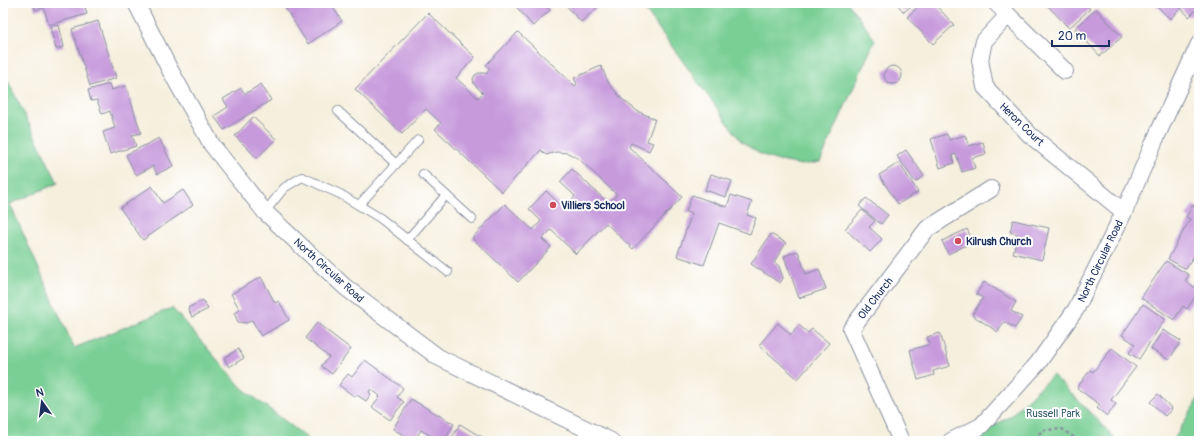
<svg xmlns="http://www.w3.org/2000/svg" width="1202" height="444" font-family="Pangolin,sans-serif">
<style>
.green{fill:#79cf94;stroke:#4a7f79}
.building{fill:#c69adb}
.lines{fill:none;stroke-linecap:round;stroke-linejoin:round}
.service-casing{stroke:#888f9e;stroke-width:10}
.minor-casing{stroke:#888f9e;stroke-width:18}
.path{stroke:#888f9e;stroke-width:2.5;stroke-dasharray:3 3;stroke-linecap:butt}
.service{stroke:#fff;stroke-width:8}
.minor{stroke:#fff;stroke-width:16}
.poi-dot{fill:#d1495b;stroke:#fff;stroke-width:1.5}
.labels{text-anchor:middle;stroke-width:4;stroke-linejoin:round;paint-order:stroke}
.street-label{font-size:11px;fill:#1b2f5e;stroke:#fff}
.poi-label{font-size:11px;font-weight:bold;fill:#1b2f5e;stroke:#fff;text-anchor:start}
.park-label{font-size:11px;fill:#375f6e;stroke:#fff}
</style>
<rect width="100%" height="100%" fill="#fff"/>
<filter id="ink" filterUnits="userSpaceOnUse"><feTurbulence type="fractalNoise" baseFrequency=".025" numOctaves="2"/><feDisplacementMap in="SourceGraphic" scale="8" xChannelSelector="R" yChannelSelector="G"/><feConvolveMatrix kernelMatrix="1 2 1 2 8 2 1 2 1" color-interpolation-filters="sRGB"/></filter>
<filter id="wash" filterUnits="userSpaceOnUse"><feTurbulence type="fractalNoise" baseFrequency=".012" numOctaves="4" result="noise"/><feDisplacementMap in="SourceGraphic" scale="16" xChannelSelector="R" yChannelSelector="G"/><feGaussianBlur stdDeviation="0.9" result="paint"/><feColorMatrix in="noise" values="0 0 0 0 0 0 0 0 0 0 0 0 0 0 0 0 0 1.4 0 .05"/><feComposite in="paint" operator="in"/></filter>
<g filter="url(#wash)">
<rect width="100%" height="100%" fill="#f5efdd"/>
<!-- green -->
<g class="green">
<polygon points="640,3 848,3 875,40 820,162 801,165 775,160 758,153 741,141"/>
<polygon points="3,71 58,183 10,204 74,348 172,308 242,388 311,441 3,441"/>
<polygon points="1053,375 1118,441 967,441 1009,417"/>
<polygon points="1199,397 1199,441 1173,441"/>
</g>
<g id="blocks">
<!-- building -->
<g class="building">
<polygon points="33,3 84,3 87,14 49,25 44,8 35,10"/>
<polygon points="282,3 330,3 342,21 308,44"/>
<polygon points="513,3 544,3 550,10 533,26"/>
<polygon points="564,3 594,3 598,7 581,22"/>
<polygon points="896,3 915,3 904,12"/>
<polygon points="922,3 934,3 954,25 933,44 907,17"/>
<polygon points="1045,3 1084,3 1090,9 1069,28"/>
<polygon points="1154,3 1192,3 1198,8 1189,17 1181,8 1170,19"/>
<polygon points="1096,9 1122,37 1100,56 1075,29"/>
<polygon points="428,13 475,57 456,78 478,98 483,93 474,84 473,79 475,75 479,73 484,73 486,74 490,69 486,65 518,32 575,86 577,84 574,78 601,66 609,84 622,99 637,111 655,119 647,141 653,143 649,151 631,143 629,147 682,197 633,249 606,223 576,254 551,230 542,239 551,247 518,282 472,238 505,204 533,230 541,221 529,209 546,191 564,208 575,196 560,182 572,169 608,203 617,195 579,159 568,153 556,152 546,155 541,150 502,192 435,129 441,123 426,109 402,134 355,89"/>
<polygon points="98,21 116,78 90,86 72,29"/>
<polygon points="59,25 64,47 56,49 50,27"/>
<circle cx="893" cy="75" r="9"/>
<polygon points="109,84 111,90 126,86 141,133 132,135 136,146 110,154 103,132 115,128 110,111 102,114 97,100 91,101 88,90"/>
<polygon points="261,84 271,100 224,130 214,116 228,107 223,99 241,88 245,94"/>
<polygon points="253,117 276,139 257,158 235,136"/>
<polygon points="947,134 949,140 965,135 969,146 983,142 986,154 972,158 975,168 962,172 956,154 952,155 954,163 940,168 931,139"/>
<polygon points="159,138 173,166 157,174 153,166 136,175 126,155"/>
<polygon points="906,150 924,176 915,182 897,156"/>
<polygon points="899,163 918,192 898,204 879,175"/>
<polygon points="711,174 732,181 726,197 705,190"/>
<polygon points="152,186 163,203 183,190 193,205 143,240 120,208"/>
<polygon points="692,195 727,207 731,195 752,202 747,215 756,218 750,234 719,223 704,265 677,256 692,213 686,212"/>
<polygon points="866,198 888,215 881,224 859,206"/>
<polygon points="1193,205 1199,209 1199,261 1193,257 1186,269 1168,259 1190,219 1186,217"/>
<polygon points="862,210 875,221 869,227 882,239 870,252 845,229"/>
<polygon points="1013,220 1049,228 1042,260 1013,253 1018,234 1010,232"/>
<polygon points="967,229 973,242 948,254 942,241"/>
<polygon points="771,234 786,243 774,262 779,266 783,278 780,283 751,264"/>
<polygon points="798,251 806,274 819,269 826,289 799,298 784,256"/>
<polygon points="1166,261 1189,275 1185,281 1199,290 1187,309 1183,306 1174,320 1141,298"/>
<polygon points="261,277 275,303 279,301 289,320 261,336 252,320 247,323 238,322 234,313 240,310 231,294"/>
<polygon points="984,282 1016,302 1011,311 1022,317 1015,328 1004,322 998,332 972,315 983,298 976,294"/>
<polygon points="203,300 208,309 192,317 188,308"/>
<polygon points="1143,304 1165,319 1139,359 1129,353 1135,344 1122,335"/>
<polygon points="317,323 351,349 332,374 321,366 329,357 305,338"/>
<polygon points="778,323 791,335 799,325 808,333 812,329 829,343 798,379 759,345"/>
<polygon points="1163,330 1181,341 1169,360 1151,349"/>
<polygon points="940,333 950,366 933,371 934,375 918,380 910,350 930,344 927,337"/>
<polygon points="1112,348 1136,367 1111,400 1116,404 1107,416 1097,408 1100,405 1077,388 1090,370 1093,372"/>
<polygon points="238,349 244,358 229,367 224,358"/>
<polygon points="365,360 403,388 397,397 404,402 390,420 372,407 380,396 371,389 369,392 371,394 366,401 357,395 355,397 339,385 348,374 352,377"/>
<polygon points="1158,394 1172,409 1165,416 1150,402"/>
<polygon points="411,399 454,424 444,441 440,441 421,430 414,441 393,429"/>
<polygon points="460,424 473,432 490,441 450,441"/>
</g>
</g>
</g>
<g filter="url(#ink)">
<use href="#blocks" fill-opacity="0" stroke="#888f9e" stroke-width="1"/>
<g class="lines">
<!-- service casing -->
<g class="service-casing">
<g id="service">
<polyline points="338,111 396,164"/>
<polyline points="423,174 472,219"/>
<polyline points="359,205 418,140"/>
<polyline points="265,212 284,188 302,177 340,194 380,218 448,272"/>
<polyline points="407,240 446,195"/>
</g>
</g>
<!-- minor casing -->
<g class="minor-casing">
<g id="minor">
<polyline points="136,3 170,70 212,145 265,212 345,287 438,357 611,441"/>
<polyline points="996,3 1008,15 984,41 980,60 985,87 1030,135 1124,212"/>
<polyline points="1008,15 1065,71"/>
<polyline points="901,441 851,329 927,229 991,189"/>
<polyline points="951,441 981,426 1038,363 1076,309 1124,212 1155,140 1199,44"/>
</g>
</g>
<!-- path -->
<polyline class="path" points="1029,441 1044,430 1062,429 1079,441"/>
<!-- service -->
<use href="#service" class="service"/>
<!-- minor -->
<use href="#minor" class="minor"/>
</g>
</g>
<!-- markers -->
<g class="poi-dot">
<circle cx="553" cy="205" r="4"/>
<circle cx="958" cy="241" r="4"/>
</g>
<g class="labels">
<!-- street labels -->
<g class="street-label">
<text transform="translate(1022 124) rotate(44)" y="4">Heron Court</text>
<text transform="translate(1100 261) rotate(-64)" y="4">North Circular Road</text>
<text transform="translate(329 270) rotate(42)" y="4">North Circular Road</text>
<text transform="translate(875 298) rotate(-52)" y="4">Old Church</text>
</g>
<!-- poi labels -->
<g class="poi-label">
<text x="561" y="209">Villiers School</text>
<text x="966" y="245">Kilrush Church</text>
</g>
<!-- park labels -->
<g class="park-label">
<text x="1053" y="417">Russell Park</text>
</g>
</g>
<!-- margin -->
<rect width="1202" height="444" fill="none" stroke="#fff" stroke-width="16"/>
<!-- north arrow -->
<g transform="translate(42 402) rotate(346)" stroke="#ffffff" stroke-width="3" paint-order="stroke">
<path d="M0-3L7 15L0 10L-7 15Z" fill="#1b2f5e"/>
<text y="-6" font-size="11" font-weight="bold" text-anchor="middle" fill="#1b2f5e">N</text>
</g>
<!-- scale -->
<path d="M1052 40v6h57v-6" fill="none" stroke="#1b2f5e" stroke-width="2"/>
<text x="1058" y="40" font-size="12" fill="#1b2f5e" stroke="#ffffff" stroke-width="3" paint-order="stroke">20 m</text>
</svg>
